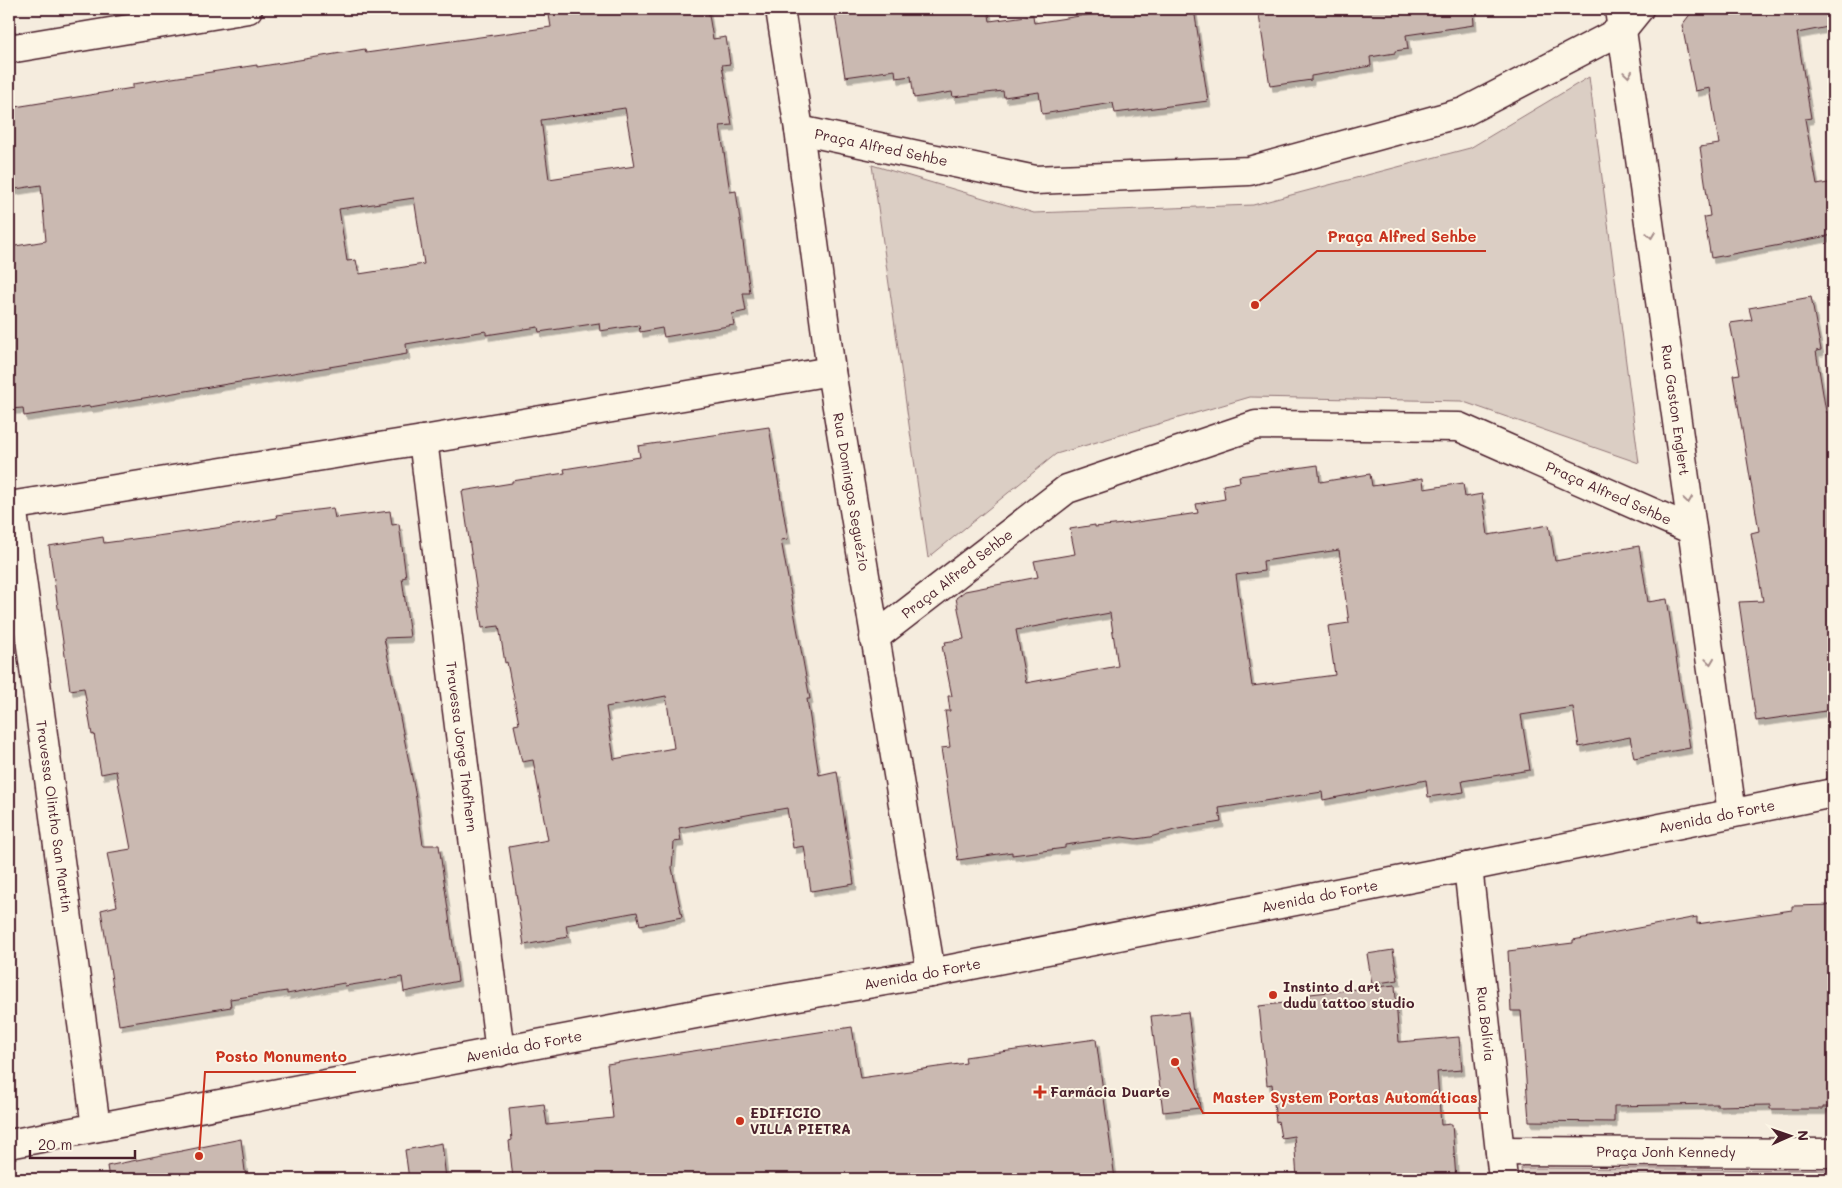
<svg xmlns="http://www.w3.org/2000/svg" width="1842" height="1188" font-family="Mali,sans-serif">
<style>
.green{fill:#dbcec4;stroke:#927678}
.building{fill:#cab9b1;stroke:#4a1f2b;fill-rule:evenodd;filter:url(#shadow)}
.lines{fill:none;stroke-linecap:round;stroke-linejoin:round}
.street-casing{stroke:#4a1f2b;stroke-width:31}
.secondary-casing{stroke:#4a1f2b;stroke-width:31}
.street{stroke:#fcf5e5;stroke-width:28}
.secondary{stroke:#fcf5e5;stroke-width:28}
.oneway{stroke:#a38a88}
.poi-dot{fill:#c8321e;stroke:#fcf5e5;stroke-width:2}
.labels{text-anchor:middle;stroke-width:4;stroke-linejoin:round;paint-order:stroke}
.street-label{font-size:14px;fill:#4a1f2b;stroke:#fcf5e5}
.poi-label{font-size:14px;font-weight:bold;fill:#4a1f2b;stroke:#fcf5e5;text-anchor:start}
.leader{fill:none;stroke:#c8321e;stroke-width:2}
.callout-dot{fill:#c8321e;stroke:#fcf5e5;stroke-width:2}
.callout-label{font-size:15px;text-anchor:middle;font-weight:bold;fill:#c8321e;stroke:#fcf5e5;stroke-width:4;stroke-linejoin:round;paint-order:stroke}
</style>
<defs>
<filter id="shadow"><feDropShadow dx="3" dy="5.5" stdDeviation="0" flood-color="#0004"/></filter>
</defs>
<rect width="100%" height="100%" fill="#f5ecde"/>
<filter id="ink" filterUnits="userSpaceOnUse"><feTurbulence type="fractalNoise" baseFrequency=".02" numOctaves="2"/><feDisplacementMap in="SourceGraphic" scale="10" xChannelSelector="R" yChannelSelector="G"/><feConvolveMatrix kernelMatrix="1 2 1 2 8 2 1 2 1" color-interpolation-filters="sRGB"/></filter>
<g filter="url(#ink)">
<!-- green -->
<g class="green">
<polygon points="1589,77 1639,463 1461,401 1250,397 1056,454 928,558 872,165 1034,213 1253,205 1470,148"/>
<polygon points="1521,1168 1833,1170 1833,1179 1522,1179"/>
</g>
<!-- building -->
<g class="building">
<path d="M548,9H708L713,39L726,37L730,64L722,65L732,125L720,126L730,192L736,191L750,293H743L746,311L732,314L734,325L664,337L662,328L640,332L639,325L600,331L599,323L539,332L538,327L486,335V331L406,344L407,354L90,407V406L24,416L23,408L9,409V247L46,241L41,185L9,190V108L133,88V84L257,65V67L365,49L366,53L551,27ZM625,108L635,166L549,179L541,120ZM414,198L424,264L359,274L356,260L347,261L339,209Z"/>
<polygon points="834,9 988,9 990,21 1033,15 1034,23 1099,13 1099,9 1194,9 1208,101 1115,113 1113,103 1042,114 1039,92 1004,97 1003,91 953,97 952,92 914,98 911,76 896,78 895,70 845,77"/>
<polygon points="1258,9 1473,9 1474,25 1406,35 1408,49 1395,51 1395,53 1370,57 1371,66 1311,76 1311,80 1270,86"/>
<polygon points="1694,9 1833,9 1833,26 1797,33 1811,118 1805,119 1817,185 1833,182 1833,235 1711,258 1704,217 1710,216 1700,147 1719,144 1710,88 1695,91 1682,25"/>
<polygon points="1811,297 1821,350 1816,351 1826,412 1833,411 1833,710 1756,721 1739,602 1763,601 1751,533 1759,531 1733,375 1740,374 1730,323 1752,320 1749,308"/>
<path d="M769,427L788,539L781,540L810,699H807L819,775L837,771L854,884L811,891L804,846L793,848L787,808L752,814L679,828L681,841L674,842L672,868L682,917L640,925L637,912L566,925L568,937L524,945L509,847L548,840L533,760L522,762L514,725L519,724L507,662L505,663L499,626L482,628L462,491L512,483V481L565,473L564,469L640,457L638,446ZM666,696L674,748L614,759L606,707Z"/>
<path d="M1318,465L1320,482L1370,474L1372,486L1423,478L1424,489L1463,483L1465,497L1482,494L1488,535L1549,525L1555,561L1639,546L1648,602L1667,599L1690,748L1634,758L1630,737L1579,747L1573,707L1521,715L1530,770L1462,781L1464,792L1428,797L1426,780L1323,800L1322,792L1219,808L1221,822L1178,829L1150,837L1136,839L1122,837L1065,845V848L1012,855V852L958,860L941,748L950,747L945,711H950L948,696H952L942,646L946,645L945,642L964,639L956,598L965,591L1038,577L1034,561L1075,554L1070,529L1095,525V527L1123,524L1198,513L1196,504L1225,499L1223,485L1240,482L1239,476ZM1339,550L1349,623L1328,626L1335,675L1252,686L1236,575L1264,571L1263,561ZM1110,613L1118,666L1026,683L1016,630Z"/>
<polygon points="333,508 335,518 390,511 392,525 399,524 406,577 402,578 410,637 384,638 415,792 423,845 439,845 458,981 404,992 402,977 345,986 344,983 287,994 287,991 230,999 231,1007 119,1025 101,910 117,906 107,853 131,849 116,771 101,774 94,734 92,735 84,688 70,690 49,546 103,537 104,543 224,527 277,518 276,515"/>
<polygon points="1833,905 1833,1107 1823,1107 1823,1109 1770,1109 1770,1105 1717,1106 1717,1104 1614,1106 1614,1122 1529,1121 1521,1011 1511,1011 1508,951 1573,943 1573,940 1697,917 1697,924 1792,910 1792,906"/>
<polygon points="1393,950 1398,980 1372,984 1367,954"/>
<polygon points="1395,985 1399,1042 1459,1037 1462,1070 1437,1072 1441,1125 1452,1124 1456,1179 1297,1179 1294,1136 1281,1138 1278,1121 1276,1122 1272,1084 1267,1085 1259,1006 1310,1000 1310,994"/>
<polygon points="1188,1012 1200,1108 1163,1112 1151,1016"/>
<polygon points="852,1027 860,1078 966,1063 965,1057 1096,1039 1115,1179 513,1179 509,1141 512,1140 509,1108 544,1104 547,1125 613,1118 607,1064"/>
<polygon points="241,1139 246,1179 109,1179 107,1166"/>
<polygon points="442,1143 446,1179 409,1179 405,1150"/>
</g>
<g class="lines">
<!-- street casing -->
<g class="street-casing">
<g id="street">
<polyline points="9,49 248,9"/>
<path id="s1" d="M799,130L1035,180L1249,171L1464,112L1622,30L1639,9"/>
<path id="s2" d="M423,440L500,1052"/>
<path id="s3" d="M874,638L1067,489L1256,425L1459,427L1692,530"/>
<path id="s4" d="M1468,867L1503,1179"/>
<path id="s5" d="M1500,1151L1833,1153"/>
</g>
</g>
<!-- secondary casing -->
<g class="secondary-casing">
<g id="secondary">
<path id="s6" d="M780,9L799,130L831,371L931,973"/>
<path id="s7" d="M1619,9L1732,813"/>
<path id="s8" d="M12,505L96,1127"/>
<polyline points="9,506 423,440 831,371"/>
<path id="s9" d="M9,1144L717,1010L931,973L1468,867L1833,793"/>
</g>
</g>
<!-- street -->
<use href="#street" class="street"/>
<!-- secondary -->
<use href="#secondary" class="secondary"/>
</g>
<!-- one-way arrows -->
<defs><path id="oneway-chevron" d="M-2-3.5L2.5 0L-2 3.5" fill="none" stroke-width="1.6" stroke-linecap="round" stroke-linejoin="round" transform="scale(1.25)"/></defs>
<g class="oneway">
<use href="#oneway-chevron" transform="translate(1628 74) rotate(82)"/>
<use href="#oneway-chevron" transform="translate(1651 235) rotate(82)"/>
<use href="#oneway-chevron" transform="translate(1688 500) rotate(82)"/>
<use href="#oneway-chevron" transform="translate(1710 661) rotate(82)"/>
</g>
</g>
<!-- markers -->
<g class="poi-dot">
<circle cx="1273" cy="995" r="5"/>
<path d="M1037.5 1084.5h5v5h5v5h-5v5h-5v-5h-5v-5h5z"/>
<circle cx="740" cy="1121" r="5"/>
</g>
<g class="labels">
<!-- street labels -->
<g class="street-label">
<text dy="5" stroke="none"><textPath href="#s1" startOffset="84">Praça Alfred Sehbe</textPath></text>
<text dy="5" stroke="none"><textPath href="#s7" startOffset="405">Rua Gaston Englert</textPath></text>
<text dy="5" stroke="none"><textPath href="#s6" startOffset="488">Rua Domingos Seguézio</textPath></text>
<text dy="5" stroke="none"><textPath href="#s3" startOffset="810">Praça Alfred Sehbe</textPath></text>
<text dy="5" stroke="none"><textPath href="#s3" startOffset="105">Praça Alfred Sehbe</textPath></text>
<text dy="5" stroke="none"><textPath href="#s2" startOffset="309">Travessa Jorge Thofhern</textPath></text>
<text dy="5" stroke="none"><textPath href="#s8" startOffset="314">Travessa Olintho San Martin</textPath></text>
<text dy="5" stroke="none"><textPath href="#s9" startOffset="1739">Avenida do Forte</textPath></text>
<text dy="5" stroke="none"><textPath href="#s9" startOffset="1334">Avenida do Forte</textPath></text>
<text dy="5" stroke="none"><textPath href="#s9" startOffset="929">Avenida do Forte</textPath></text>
<text dy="5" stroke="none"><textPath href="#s4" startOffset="158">Rua Bolívia</textPath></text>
<text dy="5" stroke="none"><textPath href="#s9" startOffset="524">Avenida do Forte</textPath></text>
<text dy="5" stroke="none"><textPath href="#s5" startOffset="166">Praça Jonh Kennedy</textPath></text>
</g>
<!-- poi labels -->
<g class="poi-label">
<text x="1283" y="992">Instinto d art<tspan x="1283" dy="16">dudu tattoo studio</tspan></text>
<text x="1050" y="1097">Farmácia Duarte</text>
<text x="750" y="1118">EDIFICIO<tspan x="750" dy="16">VILLA PIETRA</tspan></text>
</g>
</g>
<!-- callouts -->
<path class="leader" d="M1255 305L1317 251H1486M199 1156L205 1072H356M1175 1062L1203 1113H1488"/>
<g class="callout-dot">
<circle cx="1255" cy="305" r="5"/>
<circle cx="199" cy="1156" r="5"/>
<circle cx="1175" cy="1062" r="5"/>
</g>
<g class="callout-label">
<text x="1402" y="242">Praça Alfred Sehbe</text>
<text x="281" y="1062">Posto Monumento</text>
<text x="1345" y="1103">Master System Portas Automáticas</text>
</g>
<!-- margin -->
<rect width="1842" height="1188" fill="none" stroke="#fcf5e5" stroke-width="30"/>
<rect x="15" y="15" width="1812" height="1158" fill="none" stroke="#4a1f2b" stroke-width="2" filter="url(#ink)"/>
<!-- north arrow -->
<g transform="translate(1790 1136) rotate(88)" stroke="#fcf5e5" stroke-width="4" paint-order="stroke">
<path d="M0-4L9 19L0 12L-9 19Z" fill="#4a1f2b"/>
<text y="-8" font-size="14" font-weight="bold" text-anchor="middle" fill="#4a1f2b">N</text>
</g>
<!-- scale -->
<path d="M30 1150v8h105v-8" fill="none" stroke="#4a1f2b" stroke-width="2.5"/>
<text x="38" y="1150" font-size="15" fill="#4a1f2b" stroke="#fcf5e5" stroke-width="4" paint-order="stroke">20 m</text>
</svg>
